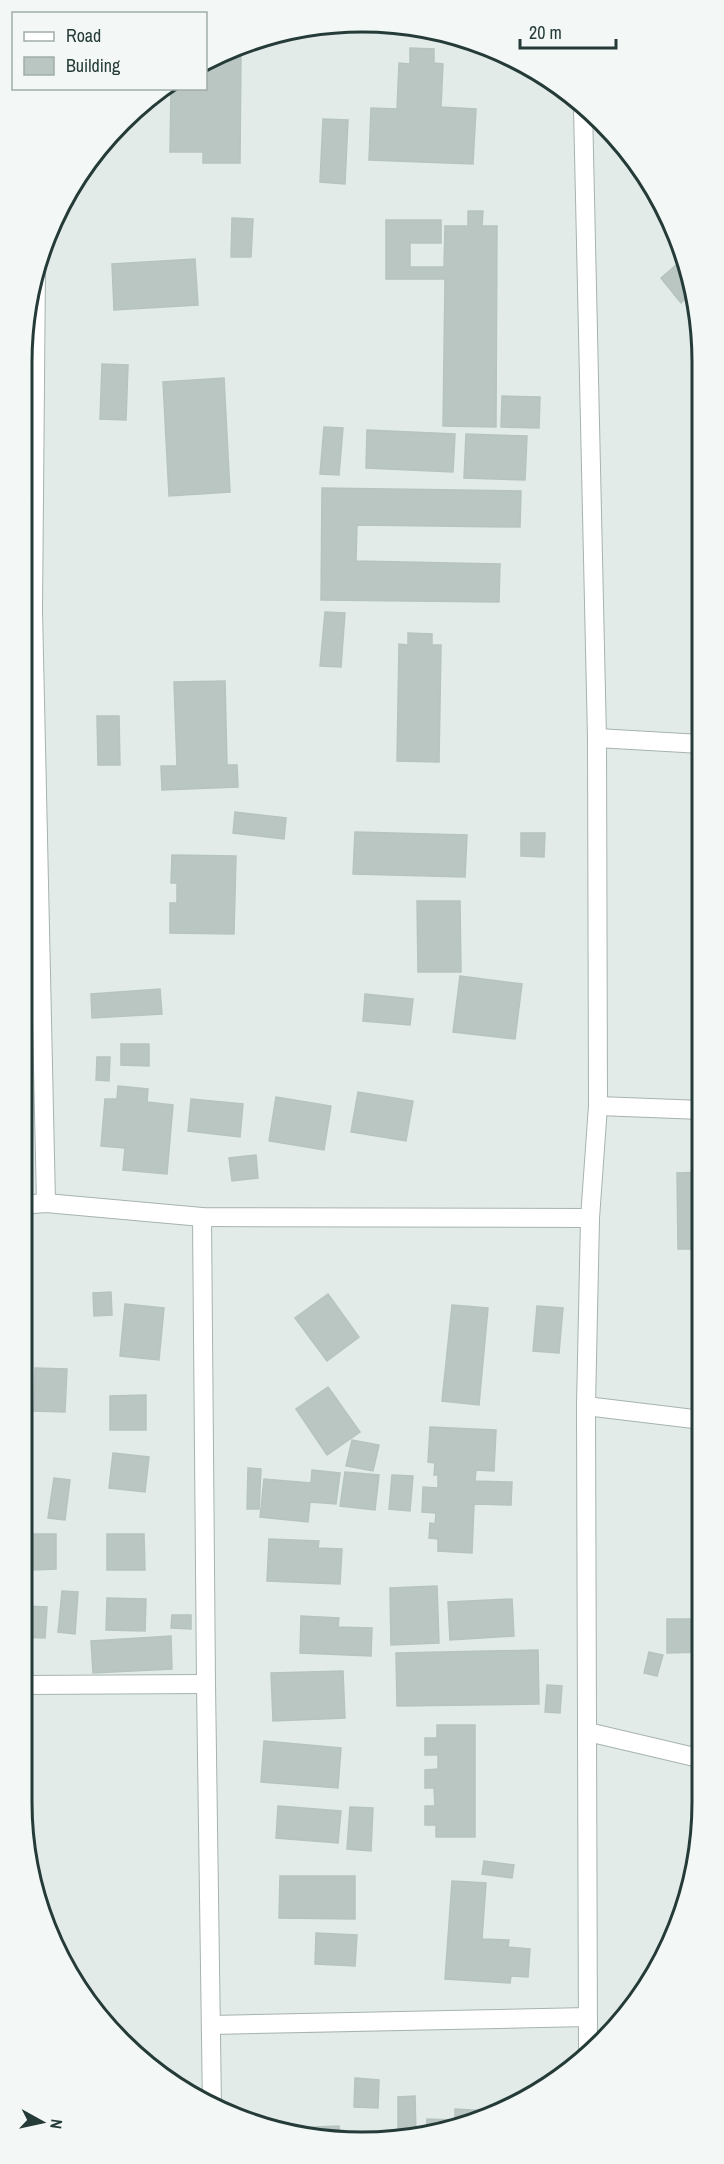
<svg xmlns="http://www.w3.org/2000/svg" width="724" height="2164" font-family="'Archivo Narrow',sans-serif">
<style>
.building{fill:#b9c6c2;stroke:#b6c4c0;stroke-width:1.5}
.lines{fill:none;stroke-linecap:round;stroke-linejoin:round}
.street-casing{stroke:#a6b3b0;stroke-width:20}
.street{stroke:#fff;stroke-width:18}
.rim{fill:none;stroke:#253b38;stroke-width:3}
</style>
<rect width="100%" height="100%" fill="#e3ebe9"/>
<!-- building -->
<g class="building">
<polygon points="410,48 434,49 434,63 443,64 441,107 476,109 473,164 369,160 371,108 397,109 399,63 410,64"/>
<polygon points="241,50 240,163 203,163 203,152 170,152 171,88 206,88 206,62"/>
<polygon points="323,119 348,120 345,184 320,182"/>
<polygon points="468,211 483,211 482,226 497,226 496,427 443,426 445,279 386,279 386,220 441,220 441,243 410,243 410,267 444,267 445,226 468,226"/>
<polygon points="232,218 253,219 251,257 231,257"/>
<polygon points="684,258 693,292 681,303 661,278"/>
<polygon points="195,259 198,305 114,310 112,264"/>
<polygon points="102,364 128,365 126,420 100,419"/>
<polygon points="224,378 230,492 169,496 163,382"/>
<polygon points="502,396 540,397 539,428 501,427"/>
<polygon points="324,427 343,428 339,475 320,474"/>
<polygon points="367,430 455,434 453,472 366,468"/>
<polygon points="466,434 527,436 525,480 464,478"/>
<polygon points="322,488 521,491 520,527 357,525 356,561 500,564 499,602 321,600"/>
<polygon points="325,612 345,613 341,667 320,666"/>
<polygon points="408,633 432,634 432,645 441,645 439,762 397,761 399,644 408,645"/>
<polygon points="225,681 227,765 237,765 238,787 162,790 161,766 177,766 174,682"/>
<polygon points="97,716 119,716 120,765 98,765"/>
<polygon points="235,812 286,818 284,839 233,833"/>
<polygon points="355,832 467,835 465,877 353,874"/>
<polygon points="521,833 545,833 544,857 521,856"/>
<polygon points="172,855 236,856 234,934 170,933 170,903 177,903 177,883 171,883"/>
<polygon points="417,901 460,901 461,972 418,972"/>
<polygon points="460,976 522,984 515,1039 453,1032"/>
<polygon points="160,989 162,1014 92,1018 91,994"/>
<polygon points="365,994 413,999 410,1025 363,1021"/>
<polygon points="121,1044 149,1044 149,1066 121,1065"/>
<polygon points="97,1057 110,1057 109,1081 96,1080"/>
<polygon points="118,1086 148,1089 147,1102 173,1105 167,1174 123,1170 125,1148 101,1146 105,1099 117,1099"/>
<polygon points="358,1092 413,1101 406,1141 351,1132"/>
<polygon points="276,1097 331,1106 324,1150 269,1141"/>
<polygon points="191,1099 243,1104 240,1137 188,1131"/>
<polygon points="256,1155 258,1178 232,1181 229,1158"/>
<polygon points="702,1172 702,1249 678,1249 677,1173"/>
<polygon points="111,1292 112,1315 94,1316 93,1293"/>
<polygon points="328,1294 359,1337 327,1361 295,1318"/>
<polygon points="125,1304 164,1308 159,1360 120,1356"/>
<polygon points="452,1305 488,1308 479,1405 442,1401"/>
<polygon points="537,1306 563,1308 559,1353 533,1351"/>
<polygon points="35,1368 67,1369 65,1412 34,1411"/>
<polygon points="328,1387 360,1432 327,1455 296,1409"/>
<polygon points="146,1395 146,1430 110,1430 110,1396"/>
<polygon points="430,1427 496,1430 494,1471 476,1470 475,1481 512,1482 511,1505 474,1504 472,1553 438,1551 438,1539 429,1538 430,1523 435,1524 436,1513 422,1512 423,1487 438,1488 438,1475 434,1475 435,1463 428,1462"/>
<polygon points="352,1440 379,1445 373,1471 346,1466"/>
<polygon points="113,1453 149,1457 145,1492 109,1488"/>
<polygon points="248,1468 261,1469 259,1509 247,1509"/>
<polygon points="312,1470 340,1473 336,1504 310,1502 308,1522 260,1517 264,1479 311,1483"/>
<polygon points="345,1472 379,1475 375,1510 340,1506"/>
<polygon points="392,1475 413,1476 410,1511 389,1509"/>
<polygon points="54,1478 70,1480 65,1520 48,1518"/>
<polygon points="31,1534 56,1534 56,1569 32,1570"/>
<polygon points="107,1534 144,1534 145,1570 107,1570"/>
<rect x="21" y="1537" width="3" height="40"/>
<polygon points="269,1539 319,1541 318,1548 342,1549 340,1584 267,1581"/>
<polygon points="437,1586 439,1643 391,1645 390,1588"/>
<polygon points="62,1591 78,1592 75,1634 58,1632"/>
<polygon points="107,1598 146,1599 145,1631 106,1630"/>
<polygon points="21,1599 27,1599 27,1606 47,1607 45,1638 21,1637"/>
<polygon points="512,1599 514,1636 450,1640 448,1602"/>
<polygon points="172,1615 191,1615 191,1629 171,1628"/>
<polygon points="301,1616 339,1618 338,1627 372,1628 371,1656 300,1653"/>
<polygon points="667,1619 703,1619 703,1652 667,1653"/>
<polygon points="171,1636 172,1669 93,1673 91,1641"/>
<polygon points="538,1650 539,1704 397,1706 396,1653"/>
<polygon points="649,1652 663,1655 657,1676 644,1673"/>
<polygon points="343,1671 345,1718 273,1721 271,1673"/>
<polygon points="547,1685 562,1686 560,1713 545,1712"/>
<polygon points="437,1725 475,1725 475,1837 436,1837 436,1825 425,1825 425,1806 435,1806 434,1788 425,1788 425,1770 438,1769 438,1755 425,1755 425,1738 437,1738"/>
<polygon points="264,1741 341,1748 338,1788 261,1782"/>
<polygon points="278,1806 341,1811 338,1843 276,1838"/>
<polygon points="350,1807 373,1808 371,1851 347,1849"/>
<polygon points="484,1861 514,1865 512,1878 482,1874"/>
<polygon points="280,1876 355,1876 355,1919 279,1918"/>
<polygon points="452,1881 486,1883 482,1939 509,1940 508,1947 530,1949 528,1977 511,1976 510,1983 445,1979"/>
<polygon points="316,1933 357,1935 355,1966 315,1964"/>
<polygon points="355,2078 379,2080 378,2108 354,2107"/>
<polygon points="415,2096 416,2134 398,2135 398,2097"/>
<polygon points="455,2109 489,2111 489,2114 450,2131 426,2133 427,2119 455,2120"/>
<polygon points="339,2126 340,2139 318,2140 292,2132 292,2128"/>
</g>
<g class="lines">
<!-- street casing -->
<g class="street-casing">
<g id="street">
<polyline points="583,108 597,738 598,1106 590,1218 586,1406 588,2049"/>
<polyline points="36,267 33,610 46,1203"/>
<polyline points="597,738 701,744"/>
<polyline points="598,1106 702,1110"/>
<polyline points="21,1205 46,1203 202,1217 590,1218"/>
<polyline points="202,1217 206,1684 212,2108"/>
<polyline points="586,1406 702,1420"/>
<polyline points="21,1685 206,1684"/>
<polyline points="588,1732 703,1759"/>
<polyline points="212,2025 588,2017"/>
</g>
</g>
<!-- street -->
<use href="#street" class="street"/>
</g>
<!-- crop -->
<path d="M0 0H724V2164H0ZM362 32H362A330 330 0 0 1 692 362V1802A330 330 0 0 1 362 2132H362A330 330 0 0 1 32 1802V362A330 330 0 0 1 362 32Z" fill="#f3f8f6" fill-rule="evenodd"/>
<path class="rim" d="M362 32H362A330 330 0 0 1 692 362V1802A330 330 0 0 1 362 2132H362A330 330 0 0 1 32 1802V362A330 330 0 0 1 362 32Z"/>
<!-- legend -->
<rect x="12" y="12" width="195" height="78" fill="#f3f8f6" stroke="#a1acaa" stroke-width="1.5"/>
<rect x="24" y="32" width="30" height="9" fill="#ffffff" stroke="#a1acaa" stroke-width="1.5"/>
<text x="66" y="42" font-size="18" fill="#253b38">Road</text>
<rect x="24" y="57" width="30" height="18" fill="#b9c6c2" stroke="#a1acaa" stroke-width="1.5"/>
<text x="66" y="72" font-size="18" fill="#253b38">Building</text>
<!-- north arrow -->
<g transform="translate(42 2122) rotate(98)" stroke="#f3f8f6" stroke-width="4.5" paint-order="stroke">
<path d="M0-4.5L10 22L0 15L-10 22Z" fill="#253b38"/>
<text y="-9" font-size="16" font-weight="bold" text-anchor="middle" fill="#253b38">N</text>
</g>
<!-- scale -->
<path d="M520 39v9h96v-9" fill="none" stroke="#253b38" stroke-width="3"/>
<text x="529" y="39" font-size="18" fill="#253b38" stroke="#f3f8f6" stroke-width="4.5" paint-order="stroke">20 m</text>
</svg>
